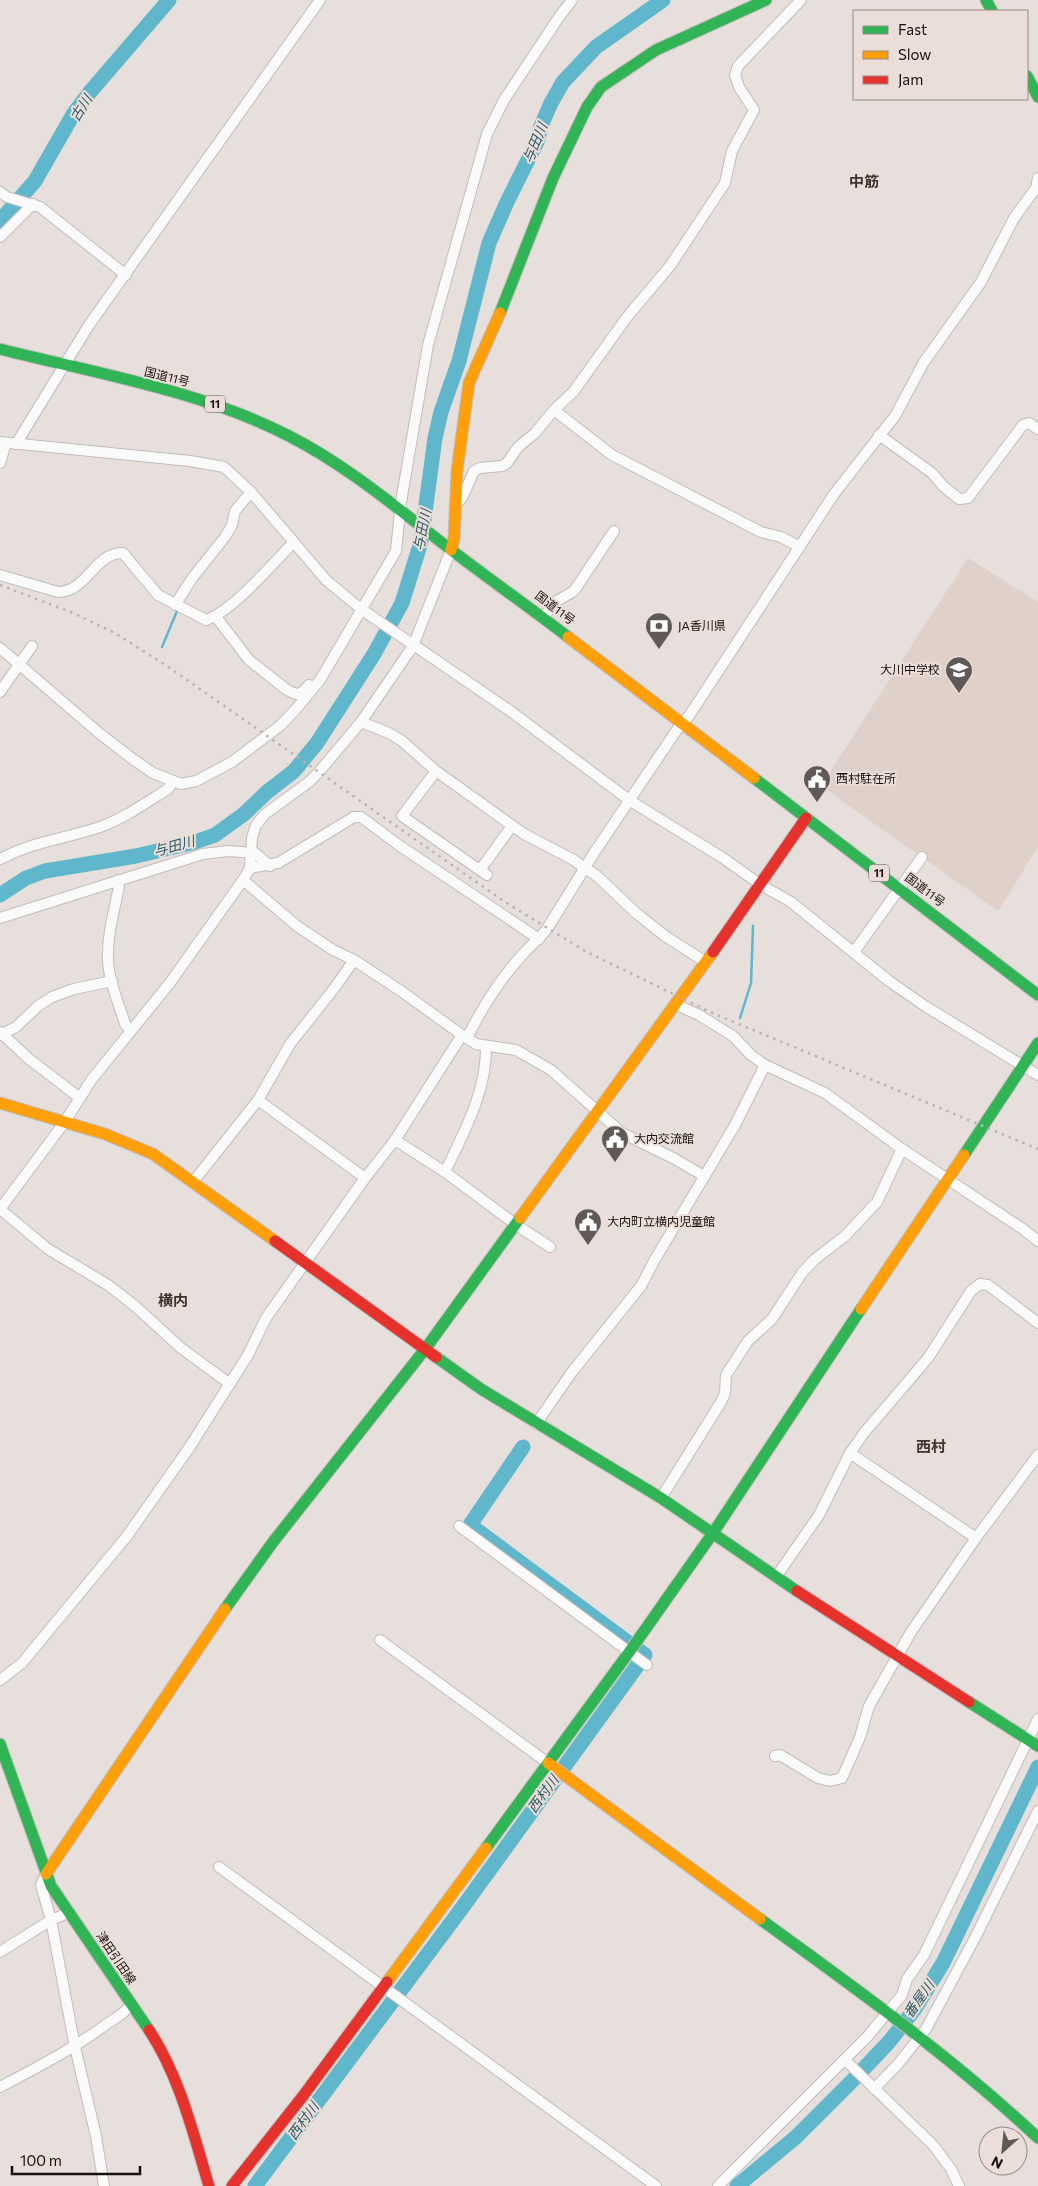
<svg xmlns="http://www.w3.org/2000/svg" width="1038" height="2186" font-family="Commissioner,'Noto Sans JP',sans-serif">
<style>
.built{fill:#dfd0ca}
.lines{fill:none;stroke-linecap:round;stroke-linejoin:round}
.stream{stroke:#60b6cb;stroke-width:2.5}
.river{stroke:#60b6cb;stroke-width:15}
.street-casing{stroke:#c2bcba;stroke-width:12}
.fast-casing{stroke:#c2bcba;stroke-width:13}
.slow-casing{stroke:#c2bcba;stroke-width:13}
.jam-casing{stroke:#c2bcba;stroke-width:13}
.street{stroke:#fbfafa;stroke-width:10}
.fast{stroke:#30b455;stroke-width:11}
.slow{stroke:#ff9f0a;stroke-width:11}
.jam{stroke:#e5322d;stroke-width:11}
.rail{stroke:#b7b5b4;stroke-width:2.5;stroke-dasharray:2.5 5;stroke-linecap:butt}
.labels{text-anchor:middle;stroke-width:4;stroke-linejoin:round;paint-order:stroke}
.shield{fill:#ebddd7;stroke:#564e4b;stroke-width:1}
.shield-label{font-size:11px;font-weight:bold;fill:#16110f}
.street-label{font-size:12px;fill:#16110f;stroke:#ebddd7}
.poi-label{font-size:12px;fill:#16110f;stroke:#ebddd7;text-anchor:start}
.water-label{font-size:14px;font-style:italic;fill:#2c5c6a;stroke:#ebddd7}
.quarter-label{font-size:15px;font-weight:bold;fill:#3f342f;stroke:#ebddd7}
</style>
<rect width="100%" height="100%" fill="#e6dfdc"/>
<!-- built -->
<polygon class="built" points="968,558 1038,602 1038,847 998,911 821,786"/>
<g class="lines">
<!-- stream -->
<g class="stream">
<polyline points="162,647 177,611"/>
<polyline points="740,1018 751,983 753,926"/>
</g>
<!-- river -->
<g class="river">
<polyline points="0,221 35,181 74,113 90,92 169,0"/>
<polyline points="0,895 26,878 45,871 136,856 195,842 215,835 244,814 267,792 294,771 317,743 374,654 402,603 421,542 435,438 441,412 459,361 489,243 507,202 537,142 541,126 551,103 563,82 596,47 663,0"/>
<polyline points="255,2186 462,1908 645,1655 470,1525 523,1447"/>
<polyline points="737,2186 796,2137 853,2080 889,2042 914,2010 943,1963 1038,1767"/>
</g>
<!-- street casing -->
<g class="street-casing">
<g id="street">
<polyline points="0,192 7,197 40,207 126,275"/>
<polyline points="0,237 33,204"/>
<polyline points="554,410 612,455 761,532 781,537 800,547"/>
<polyline points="879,435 932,473 943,486 959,499 968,498 1023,425 1029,423 1038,429"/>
<polyline points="0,442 190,461 224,467 251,492 326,580 361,609 509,710 629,800 723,858 761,885 791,902 889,981 925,1006 1038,1075"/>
<polyline points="16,444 89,325 320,0"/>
<polyline points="0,463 6,443"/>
<polyline points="456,504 462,498 474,471 480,468 502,466 507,463 518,447 535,433 554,410 574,391 627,317 670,266 725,183 732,151 754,110 739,87 735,75 738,66 801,0"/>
<path d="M0,575L58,592C87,592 95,552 123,553L158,595L206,620C234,610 271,565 293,543"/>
<polyline points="175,605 193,577 225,537 232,525 235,511 251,492"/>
<polyline points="216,617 249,660 287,690 296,694 301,693 309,685"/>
<polyline points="544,617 555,602 574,591 614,531"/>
<polyline points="0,648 99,733 134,760 153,773 181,784 196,781 232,762 281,725 297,708 320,680 396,551 401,502 428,345 487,134 504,100 559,17 572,0"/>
<polyline points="0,692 32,646"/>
<polyline points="361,722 389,733 402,741 436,771 524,834 572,859 597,876 636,913 665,936 704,961"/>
<polyline points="436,771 402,816 487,875"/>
<path d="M0,859C35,841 64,839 100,827C123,819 147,802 168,789L173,781"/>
<polyline points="250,868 278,863 354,817 361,817 400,846 539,939"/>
<polyline points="480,870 512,826"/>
<path d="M118,880L119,887C114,911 107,936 108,960C109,982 119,1004 125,1024L130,1030"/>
<polyline points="243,880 297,926 333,950 354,960 401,991 462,1035 476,1044 516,1050 551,1070 622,1133 673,1158 704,1176"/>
<polyline points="0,918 203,854 228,851 255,853 270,866"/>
<polyline points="854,952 922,857"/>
<polyline points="675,1004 699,1015 733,1036 751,1055 765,1065 825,1093 902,1149 1023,1229 1038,1241"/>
<polyline points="0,1032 29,1059 80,1098"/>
<polyline points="0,1035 16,1027 38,1006 52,997 74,989 112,981"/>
<path d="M467,1038C482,1008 500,979 523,954C531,945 540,938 547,929L594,853L676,731L689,716L834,494L895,416L924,362L981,282L1014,218L1036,188L1038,178"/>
<polyline points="258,1100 365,1178"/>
<polyline points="395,1140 445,1172 515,1224 550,1247"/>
<path d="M445,1172C464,1132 487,1091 486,1046"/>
<polyline points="193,1182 258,1100 290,1044 336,986 354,960"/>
<polyline points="0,1209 64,1123 92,1079 169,984 243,880 250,868 252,838 256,825 265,814 309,782 318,773 361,722 413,646 451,550"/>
<polyline points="0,1209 48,1249 108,1285 135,1306 181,1348 230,1384"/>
<polyline points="536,1424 572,1372 641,1286 654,1261 735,1125 765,1065"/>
<polyline points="850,1453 976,1538"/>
<polyline points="661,1498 721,1402 725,1393 726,1375 748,1341 772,1319 802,1273 814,1260 845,1236 877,1202 902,1149"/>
<polyline points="459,1526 647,1665"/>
<polyline points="776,1577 819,1515 850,1453 864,1433 928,1358 971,1291 980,1284 988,1285 1038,1323"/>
<polyline points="380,1640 548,1763"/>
<polyline points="0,1680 22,1663 127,1536 189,1448 248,1355 266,1318 365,1178 395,1140 462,1035"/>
<polyline points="775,1756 780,1755 818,1778 830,1781 842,1778 860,1737 869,1706 911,1632 976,1538 1038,1455"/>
<polyline points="219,1867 656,2186"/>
<polyline points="46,1874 41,1885 51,1920 75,2047 96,2136 104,2186"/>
<polyline points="0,1952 51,1920 68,1913"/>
<polyline points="845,2060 933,2145 951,2169 959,2186"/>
<path d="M0,2087C36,2068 71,2050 104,2026C115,2018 123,2015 131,2005"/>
<polyline points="874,2089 898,2064 926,2029 976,1936 1038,1811"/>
<polyline points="718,2186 867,2037 902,1995 907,1979 924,1955 1038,1719"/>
</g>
</g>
<!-- fast casing -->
<g class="fast-casing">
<g id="fast">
<polyline points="986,0 992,11"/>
<polyline points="1027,76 1038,97"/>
<polyline points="500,313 553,178 587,107 601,87 656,50 766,0"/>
<path d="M0,349C95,373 202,391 289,436C348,466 398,509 450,549C489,579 529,607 568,637"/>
<polyline points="754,778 1038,995"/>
<polyline points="964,1155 1038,1043"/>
<polyline points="436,1357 481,1389 661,1498 797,1591"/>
<polyline points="225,1609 273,1542 426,1348 520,1218"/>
<polyline points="969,1702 1038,1746"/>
<polyline points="0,1744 51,1886 149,2030"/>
<polyline points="486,1848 630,1651 713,1533 861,1309"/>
<path d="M760,1919C855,1988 952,2057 1038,2138"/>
</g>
</g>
<!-- slow casing -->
<g class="slow-casing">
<g id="slow">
<polyline points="451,550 454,539 457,471 469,383 500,313"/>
<polyline points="568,637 754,778"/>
<polyline points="0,1103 105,1134 153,1154 275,1241"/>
<polyline points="520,1218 713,952"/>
<polyline points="861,1309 964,1155"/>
<polyline points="548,1763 760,1919"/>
<polyline points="46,1874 225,1609"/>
<polyline points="387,1982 486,1848"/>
</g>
</g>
<!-- jam casing -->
<g class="jam-casing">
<g id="jam">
<polyline points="713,952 806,818"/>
<polyline points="275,1241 436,1357"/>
<polyline points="797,1591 969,1702"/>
<path d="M149,2030C180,2077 193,2133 209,2186"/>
<polyline points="232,2186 303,2096 387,1982"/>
</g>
</g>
<!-- street -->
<use href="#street" class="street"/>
<!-- fast -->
<use href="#fast" class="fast"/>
<!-- slow -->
<use href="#slow" class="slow"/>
<!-- jam -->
<use href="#jam" class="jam"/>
<!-- rail -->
<polyline class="rail" points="0,585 73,613 115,633 167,666 505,902 585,951 710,1012 1038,1149"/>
</g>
<!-- icons -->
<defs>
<g id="bank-pin" transform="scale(1.4375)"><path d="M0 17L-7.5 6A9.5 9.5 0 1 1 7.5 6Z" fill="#5f5957" stroke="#ebddd7"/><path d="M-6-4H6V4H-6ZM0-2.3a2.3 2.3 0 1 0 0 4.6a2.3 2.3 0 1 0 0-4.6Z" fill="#fff"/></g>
<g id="school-pin" transform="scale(1.4375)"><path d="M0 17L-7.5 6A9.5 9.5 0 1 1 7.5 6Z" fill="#5f5957" stroke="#ebddd7"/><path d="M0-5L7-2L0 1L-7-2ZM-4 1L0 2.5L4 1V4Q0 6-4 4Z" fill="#fff"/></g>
<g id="civic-pin" transform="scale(1.4375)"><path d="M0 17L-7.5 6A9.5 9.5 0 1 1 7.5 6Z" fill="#5f5957" stroke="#ebddd7"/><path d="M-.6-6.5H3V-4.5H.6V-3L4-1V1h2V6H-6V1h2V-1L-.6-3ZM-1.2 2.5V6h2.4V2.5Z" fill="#fff"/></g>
</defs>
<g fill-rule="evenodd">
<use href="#bank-pin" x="659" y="626"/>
<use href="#school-pin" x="959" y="670"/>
<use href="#civic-pin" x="817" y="779"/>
<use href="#civic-pin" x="615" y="1139"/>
<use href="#civic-pin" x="588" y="1222"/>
</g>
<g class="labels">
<!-- shield labels -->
<g class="shield">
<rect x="205" y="395.5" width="20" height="17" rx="4"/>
<rect x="869" y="864.5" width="20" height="17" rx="4"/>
</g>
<g class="shield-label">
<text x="215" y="408">11</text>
<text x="879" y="877">11</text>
</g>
<!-- street labels -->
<g class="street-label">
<text transform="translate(167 377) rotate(14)" y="4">国道11号</text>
<text transform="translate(555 608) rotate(37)" y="4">国道11号</text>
<text transform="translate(925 890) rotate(37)" y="4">国道11号</text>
<text transform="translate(116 1958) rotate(56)" y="4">津田引田線</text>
</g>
<!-- poi labels -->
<g class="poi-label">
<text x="678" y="630">JA香川県</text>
<text x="940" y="674" text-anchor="end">大川中学校</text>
<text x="836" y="783">西村駐在所</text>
<text x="634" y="1143">大内交流館</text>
<text x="607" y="1226">大内町立横内児童館</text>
</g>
<!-- water labels -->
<g class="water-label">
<text transform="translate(81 108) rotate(-58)" y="5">古川</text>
<text transform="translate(535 143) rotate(-67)" y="5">与田川</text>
<text transform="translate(422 530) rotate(-79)" y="5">与田川</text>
<text transform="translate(174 846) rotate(-15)" y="5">与田川</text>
<text transform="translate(543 1794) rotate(-54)" y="5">西村川</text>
<text transform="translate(919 1999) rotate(-55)" y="5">番屋川</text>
<text transform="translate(303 2121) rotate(-54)" y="5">西村川</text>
</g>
<!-- quarter labels -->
<g class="quarter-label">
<text x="864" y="187">中筋</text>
<text x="173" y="1306">横内</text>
<text x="931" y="1452">西村</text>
</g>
</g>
<!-- legend -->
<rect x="853" y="10" width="175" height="90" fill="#ebddd7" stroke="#968b87"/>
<rect x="863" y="26" width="25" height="8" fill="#30b455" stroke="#968b87"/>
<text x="898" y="35" font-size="15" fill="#16110f">Fast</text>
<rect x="863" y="51" width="25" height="8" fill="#ff9f0a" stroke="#968b87"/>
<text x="898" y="60" font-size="15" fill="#16110f">Slow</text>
<rect x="863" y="76" width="25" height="8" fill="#e5322d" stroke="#968b87"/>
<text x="898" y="85" font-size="15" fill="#16110f">Jam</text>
<!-- north arrow -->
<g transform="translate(1003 2151) rotate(207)"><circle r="24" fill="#ebddd7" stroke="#968b87"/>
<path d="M0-4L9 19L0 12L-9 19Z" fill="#5f5957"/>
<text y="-8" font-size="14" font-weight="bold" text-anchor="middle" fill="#16110f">N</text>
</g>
<!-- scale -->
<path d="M12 2166v8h128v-8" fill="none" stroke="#16110f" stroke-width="2.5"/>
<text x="20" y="2166" font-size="15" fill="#16110f" stroke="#ebddd7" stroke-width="4" paint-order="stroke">100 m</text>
</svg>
